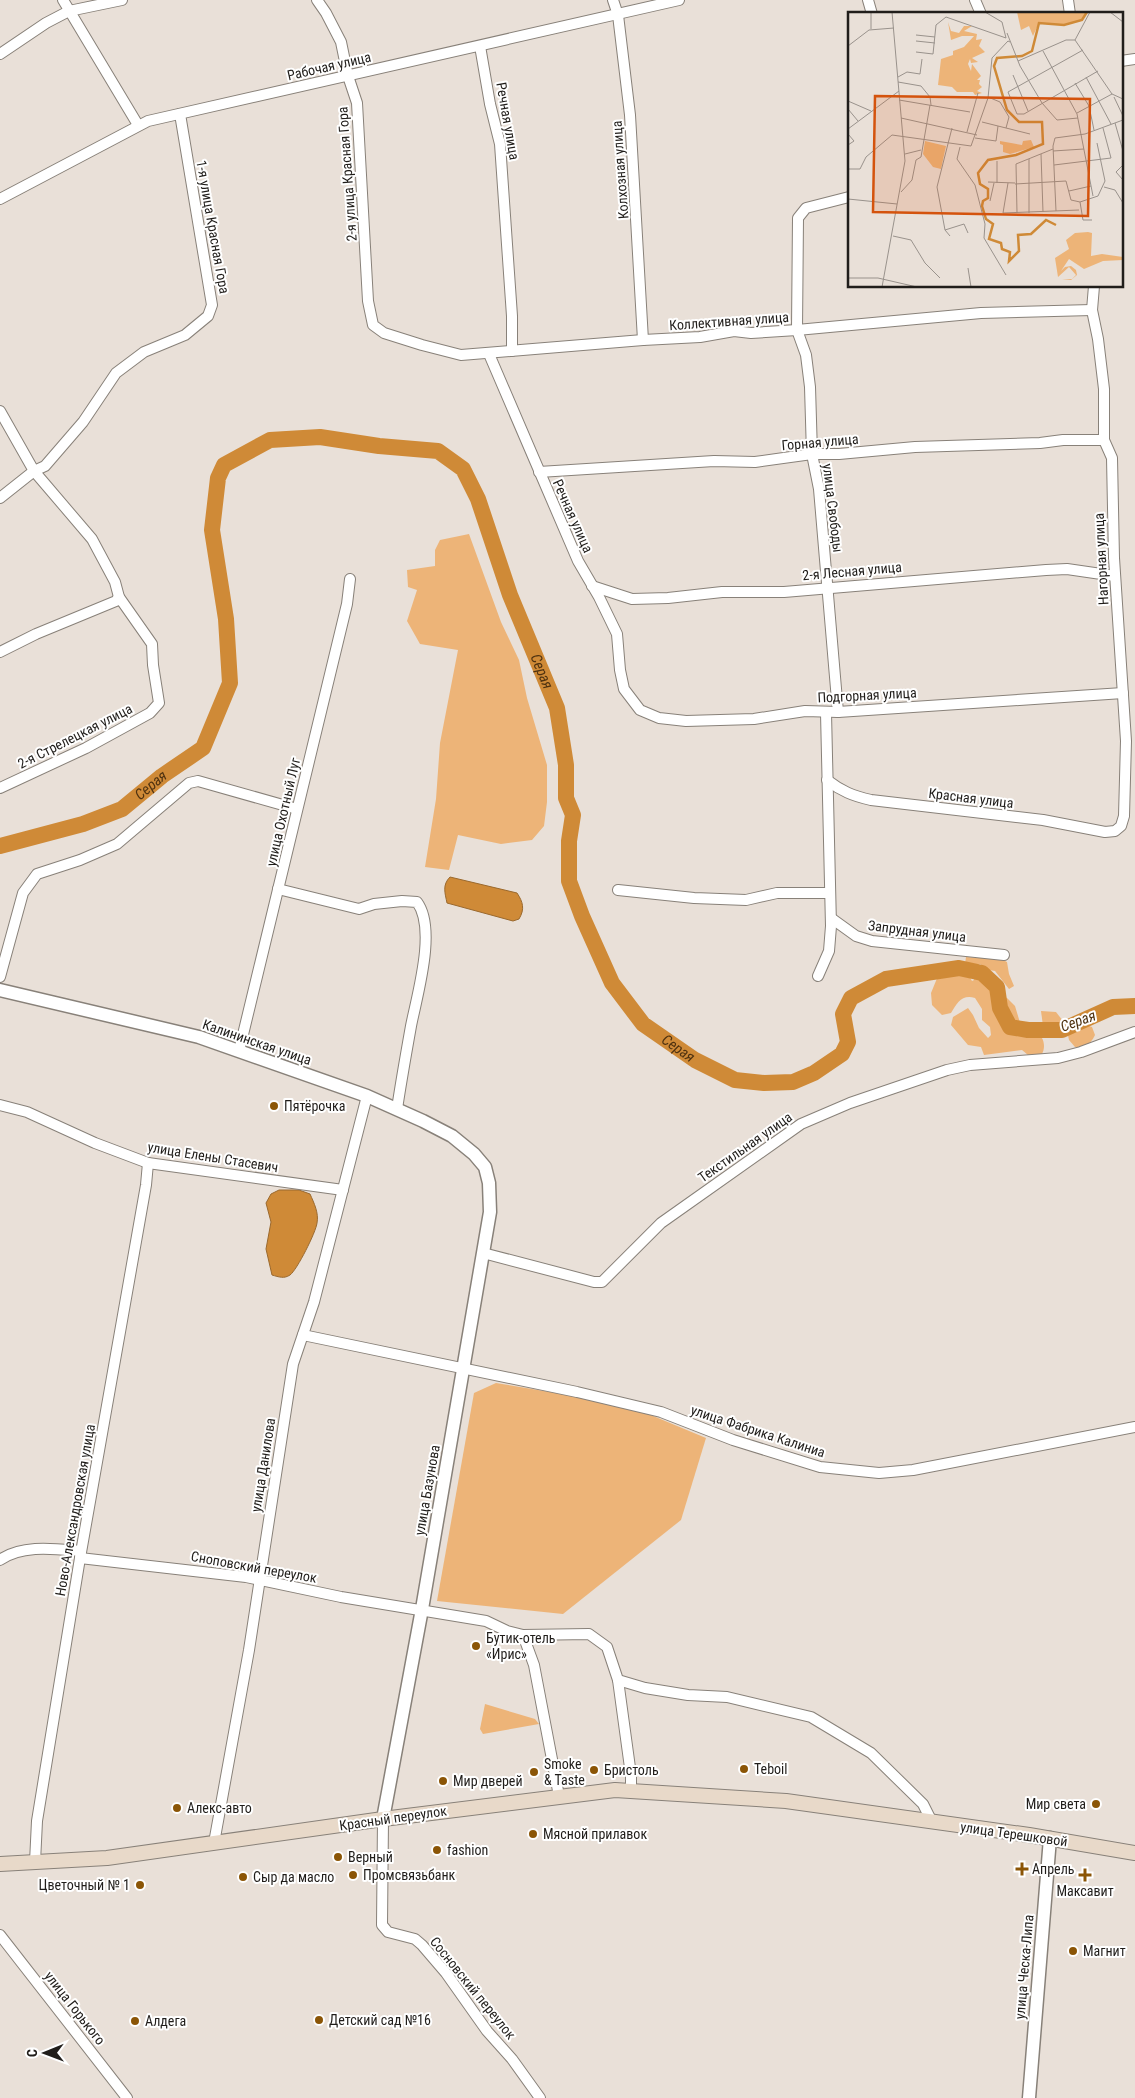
<svg xmlns="http://www.w3.org/2000/svg" width="1135" height="2098" font-family="'Roboto Condensed',sans-serif">
<style>
.green{fill:#edb478}
.water{fill:#cf8a37;stroke:#9a692e}
.lines{fill:none;stroke-linecap:round;stroke-linejoin:round}
.river{stroke:#cf8a37;stroke-width:16}
.minor-casing{stroke:#888179;stroke-width:12}
.tertiary-casing{stroke:#888179;stroke-width:15}
.secondary-casing{stroke:#888179;stroke-width:16}
.minor{stroke:#fff;stroke-width:10}
.tertiary{stroke:#fff;stroke-width:12}
.secondary{stroke:#e8d9c9;stroke-width:14}
.poi-dot{fill:#8b5506;stroke:#fff;stroke-width:2}
.labels{text-anchor:middle;stroke-width:4;stroke-linejoin:round;paint-order:stroke}
.street-label{font-size:14px;fill:#201d1a;stroke:#fff}
.poi-label{font-size:14px;fill:#201d1a;stroke:#fff;text-anchor:start}
.water-label{font-size:15px;font-style:italic;fill:#4f3210;stroke:#fff}
.inset-river{fill:none;stroke:#cf8a37;stroke-width:2.5}
.inset-road{fill:none;stroke:#99928c;stroke-width:1}
.view{fill:#d4530d;fill-opacity:0.15;stroke:#d4530d;stroke-width:2.5}
.inset-edge{fill:none;stroke:#201d1a;stroke-width:2.5}
</style>
<rect width="100%" height="100%" fill="#e9e0d8"/>
<!-- green -->
<g class="green">
<polygon points="469,534 501,622 519,660 527,698 547,765 547,802 544,826 532,840 501,844 458,835 449,870 425,867 436,799 440,743 458,650 420,644 407,621 417,590 408,587 407,570 435,566 435,550 440,540"/>
<polygon points="966,957 1001,959 1007,962 1009,974 1014,986 1009,989 995,971 989,970 980,964 969,967 965,964"/>
<path d="M950,966L965,968L972,981L974,980L973,973L978,969L983,971L988,983L995,995L1007,998L1015,1006L1021,1026L1030,1036L1036,1032C1044,1036 1046,1047 1042,1054L1028,1055L1022,1050L984,1055L981,1047L968,1045L951,1025L953,1017L968,1008L973,1015L979,1028L988,1038L991,1035L990,1027L982,1020V1009L975,998C962,994 957,1003 951,1013L942,1015L932,1005L931,993L940,971Z"/>
<polygon points="1041,1011 1056,1012 1063,1021 1065,1030 1060,1033 1047,1033 1043,1026"/>
<path d="M1086,1025L1092,1027L1095,1035C1090,1045 1086,1047 1075,1047L1069,1040L1067,1031Z"/>
<polygon points="496,1383 586,1398 646,1413 706,1438 681,1520 563,1614 437,1601 474,1393"/>
<polygon points="485,1704 535,1719 539,1724 483,1734 480,1729"/>
</g>
<!-- water -->
<g class="water">
<path d="M450,877L517,893C523,902 525,909 519,919L513,921L447,903C445,893 442,885 450,877Z"/>
<path d="M279,1190H299L310,1194C314,1203 319,1213 317,1223C316,1232 297,1270 290,1275C284,1279 279,1277 272,1275L266,1249L271,1222L266,1203L271,1194Z"/>
</g>
<g class="lines">
<!-- river -->
<path class="river" id="s1" d="M0,846L83,824L122,809L162,776L203,748L230,683L226,619L212,530L218,478L224,465L270,440L320,437L379,446L438,451L463,469L478,499L510,595L557,708L566,765V798L573,815L569,841V881L582,916L612,983L643,1024L695,1060L735,1080L764,1083L793,1082L814,1073L842,1054L848,1042L843,1014L851,998L886,979L959,968L982,973L997,987L1000,1008L1010,1027L1028,1030H1062L1113,1007L1135,1006"/>
<!-- minor casing -->
<g class="minor-casing">
<g id="minor">
<polyline points="63,0 138,125"/>
<polyline points="317,0 326,13 341,42 348,76 357,103 368,301 373,325 384,333 422,345 461,355 643,340 700,337 734,331 751,333 797,330 981,313 1092,310"/>
<polyline points="613,0 618,15 630,115 643,340"/>
<polyline points="868,0 872,14"/>
<polyline points="975,0 981,14"/>
<polyline points="1068,0 1070,14"/>
<polyline points="480,46 490,104 500,144 512,316 512,351"/>
<polyline points="0,54 46,23 69,11 122,0"/>
<polyline points="1121,61 1135,59"/>
<polyline points="0,199 148,121 679,0"/>
<polyline points="489,354 578,561 599,597 617,634 620,670 624,689 640,710 659,718 686,721 754,719 805,711 838,712 1123,693"/>
<polyline points="0,411 34,471 92,539 115,582 119,597 152,644 153,665 159,703 150,713 86,748 0,788"/>
<polyline points="539,472 714,461 755,462 812,454 839,454 915,447 1040,443 1063,440 1104,440"/>
<polyline points="0,498 34,471 45,466 83,422 116,373 144,352 185,335 208,316 212,305 180,114"/>
<polyline points="592,586 632,599 668,598 722,592 784,592 1046,570 1067,569 1115,576"/>
<polyline points="0,652 36,634 116,601 119,597"/>
<polyline points="838,712 819,489 812,454 810,387 806,355 797,330 798,218 806,208 849,197"/>
<path d="M827,780C841,791 853,796 871,800L1043,820L1105,832L1115,831L1121,826L1124,816L1126,741L1114,558L1112,458L1104,440V389L1098,339L1092,310L1094,286"/>
<path d="M278,889L359,909L374,904L402,901L417,902C437,929 417,995 411,1026C406,1054 401,1082 397,1109"/>
<polyline points="618,890 694,898 746,900 777,893 830,893"/>
<polyline points="831,918 856,936 872,941 1004,955"/>
<polyline points="818,976 829,951 831,926 826,713"/>
<polyline points="0,977 23,893 37,874 80,860 117,844 189,783 198,781 297,809"/>
<polyline points="239,1051 347,604 350,579"/>
<polyline points="0,1105 27,1112 95,1143 148,1163 343,1190"/>
<polyline points="483,1253 594,1282 602,1282 661,1223 801,1124 850,1103 947,1070 970,1065 1058,1058 1081,1052 1135,1032"/>
<polyline points="303,1335 577,1392 661,1412 733,1440 820,1467 879,1473 913,1470 1135,1427"/>
<polyline points="80,1558 246,1577 341,1597 486,1621 507,1631 523,1635 589,1634 607,1647 618,1680 645,1688 688,1695 727,1697 811,1717 871,1753 923,1804 932,1822"/>
<path d="M0,1560C22,1544 56,1549 81,1551"/>
<polyline points="523,1635 534,1665 559,1796"/>
<polyline points="618,1680 631,1775 631,1790"/>
<polyline points="383,1819 382,1925 388,1932 415,1939 422,1945 446,1973 487,2031 512,2059 540,2098"/>
<polyline points="214,1843 249,1650 293,1364 314,1302 367,1096"/>
<polyline points="35,1862 37,1821 80,1558 146,1185 148,1163"/>
<polyline points="0,1935 127,2098"/>
</g>
</g>
<!-- tertiary casing -->
<g class="tertiary-casing">
<g id="tertiary">
<polyline points="0,990 199,1037 367,1096 423,1121 452,1136 474,1154 485,1167 489,1183 490,1212 422,1609 383,1819"/>
<polyline points="1029,2098 1050,1838"/>
</g>
</g>
<!-- secondary casing -->
<g class="secondary-casing">
<polyline id="secondary" points="0,1864 107,1858 383,1819 615,1790 786,1801 1029,1835 1135,1853"/>
</g>
<!-- minor -->
<use href="#minor" class="minor"/>
<!-- tertiary -->
<use href="#tertiary" class="tertiary"/>
<!-- secondary -->
<use href="#secondary" class="secondary"/>
</g>
<!-- markers -->
<g class="poi-dot">
<circle cx="274" cy="1106" r="5"/>
<circle cx="476" cy="1646" r="5"/>
<circle cx="744" cy="1769" r="5"/>
<circle cx="594" cy="1770" r="5"/>
<circle cx="534" cy="1772" r="5"/>
<circle cx="443" cy="1781" r="5"/>
<circle cx="1096" cy="1804" r="5"/>
<circle cx="177" cy="1808" r="5"/>
<circle cx="533" cy="1834" r="5"/>
<circle cx="437" cy="1850" r="5"/>
<circle cx="338" cy="1857" r="5"/>
<path d="M1019.5 1861.5h5v5h5v5h-5v5h-5v-5h-5v-5h5z"/>
<circle cx="353" cy="1875" r="5"/>
<path d="M1082.5 1867.5h5v5h5v5h-5v5h-5v-5h-5v-5h5z"/>
<circle cx="243" cy="1877" r="5"/>
<circle cx="140" cy="1885" r="5"/>
<circle cx="1073" cy="1951" r="5"/>
<circle cx="319" cy="2020" r="5"/>
<circle cx="135" cy="2021" r="5"/>
</g>
<g class="labels">
<!-- street labels -->
<g class="street-label">
<text transform="translate(329 66) rotate(-13)" y="5">Рабочая улица</text>
<text transform="translate(508 121) rotate(80)" y="5">Речная улица</text>
<text transform="translate(620 170) rotate(-94)" y="5">Колхозная улица</text>
<text transform="translate(347 174) rotate(-94)" y="5">2-я улица Красная Гора</text>
<text transform="translate(213 227) rotate(80)" y="5">1-я улица Красная Гора</text>
<text transform="translate(729 321) rotate(-4)" y="5">Коллективная улица</text>
<text transform="translate(820 442) rotate(-5)" y="5">Горная улица</text>
<text transform="translate(833 508) rotate(83)" y="5">улица Свободы</text>
<text transform="translate(573 516) rotate(66)" y="5">Речная улица</text>
<text transform="translate(1101 559) rotate(-93)" y="5">Нагорная улица</text>
<text transform="translate(852 571) rotate(-5)" y="5">2-я Лесная улица</text>
<text transform="translate(867 695) rotate(-3)" y="5">Подгорная улица</text>
<text transform="translate(75 736) rotate(-27)" y="5">2-я Стрелецкая улица</text>
<text transform="translate(971 798) rotate(7)" y="5">Красная улица</text>
<text transform="translate(283 812) rotate(-77)" y="5">улица Охотный Луг</text>
<text transform="translate(917 931) rotate(7)" y="5">Запрудная улица</text>
<text transform="translate(257 1042) rotate(19)" y="5">Калининская улица</text>
<text transform="translate(745 1147) rotate(-35)" y="5">Текстильная улица</text>
<text transform="translate(213 1157) rotate(9)" y="5">улица Елены Стасевич</text>
<text transform="translate(758 1431) rotate(18)" y="5">улица Фабрика Калиниа</text>
<text transform="translate(263 1465) rotate(-81)" y="5">улица Данилова</text>
<text transform="translate(427 1490) rotate(-80)" y="5">улица Базунова</text>
<text transform="translate(75 1510) rotate(-80)" y="5">Ново-Александровская улица</text>
<text transform="translate(254 1567) rotate(10)" y="5">Сноповский переулок</text>
<text transform="translate(393 1818) rotate(-8)" y="5">Красный переулок</text>
<text transform="translate(1014 1834) rotate(8)" y="5">улица Терешковой</text>
<text transform="translate(1024 1967) rotate(-85)" y="5">улица Ческа-Липа</text>
<text transform="translate(473 1988) rotate(51)" y="5">Сосновский переулок</text>
<text transform="translate(75 2008) rotate(52)" y="5">улица Горького</text>
</g>
<!-- poi labels -->
<g class="poi-label">
<text x="284" y="1111">Пятёрочка</text>
<text x="486" y="1643">Бутик-отель<tspan x="486" dy="16">«Ирис»</tspan></text>
<text x="544" y="1769">Smoke<tspan x="544" dy="16">&amp; Taste</tspan></text>
<text x="754" y="1774">Teboil</text>
<text x="604" y="1775">Бристоль</text>
<text x="453" y="1786">Мир дверей</text>
<text x="1086" y="1809" text-anchor="end">Мир света</text>
<text x="187" y="1813">Алекс-авто</text>
<text x="543" y="1839">Мясной прилавок</text>
<text x="447" y="1855">fashion</text>
<text x="348" y="1862">Верный</text>
<text x="1032" y="1874">Апрель</text>
<text x="363" y="1880">Промсвязьбанк</text>
<text x="253" y="1882">Сыр да масло</text>
<text x="130" y="1890" text-anchor="end">Цветочный № 1</text>
<text x="1085" y="1896" text-anchor="middle">Максавит</text>
<text x="1083" y="1956">Магнит</text>
<text x="329" y="2025">Детский сад №16</text>
<text x="145" y="2026">Алдега</text>
</g>
<!-- water labels -->
<g class="water-label">
<text dy="5" stroke="none"><textPath href="#s1" startOffset="990">Серая</textPath></text>
<text dy="5" stroke="none"><textPath href="#s1" startOffset="165">Серая</textPath></text>
<text transform="translate(1078 1021) rotate(-20)" y="5">Серая</text>
<text dy="5" stroke="none"><textPath href="#s1" startOffset="1410">Серая</textPath></text>
</g>
</g>
<!-- overview -->
<g transform="translate(848 12)">
<rect width="275" height="275" fill="#e9e0d8"/>
<path d="M169,0H239L234,8L213,13L191,11L185,24L181,14L173,18ZM100,10L103,19L111,21L116,14H124L116,19L129,22L128,28L134,27L131,34L137,40L124,46L130,50L123,51L122,47L120,52L123,59L124,52L133,64L129,68H132L131,72L134,75L129,79L134,81L127,83L125,80H109L104,75L90,73L93,47L105,43V39L116,35L126,24H114L103,28ZM183,128L186,135L162,142L155,140V133L152,132V129L174,133L175,129ZM77,129L98,134L93,157L85,155L75,142ZM240,220L244,221L243,244L254,242L275,245V248L255,249L236,257L221,247L213,259L217,255L223,254L228,258L229,263L223,268L214,267H224L228,263L221,255L210,265L207,246L221,237L218,228L227,221Z" fill="#edb478"/>
<path class="inset-river" d="M208,213L198,208L183,222L170,223L171,239L161,249L162,240L154,237L153,231L141,227L145,212L138,207L134,194L135,189L140,186V177L132,172L130,161L140,148L168,143L195,132L194,110H171L159,98L146,54L149,46L174,44L184,39L191,11L216,13L234,8L239,0"/>
<path class="inset-road" d="M23,0V17M262,0L275,10M98,5L158,26L154,10L137,0M159,21L172,54L194,91L209,108L230,106M68,23L87,25M227,28L264,82L275,87M227,28L242,0M68,29L87,31M0,34L21,18L46,16M235,38L160,80L169,102H176L250,59M195,39L229,102L245,184M68,40L85,42L88,13L98,5M170,49L218,28H227M165,63L180,99M50,65L59,60L72,62L74,47M238,65L263,112M50,70L73,74L82,85L83,93M227,71L241,94L246,118M140,85L152,90L161,105L158,116M266,85L275,104M51,88L122,100M0,89L23,99M0,97L10,109M229,101L264,82M53,106L129,123M134,110L182,122M267,111L275,139M0,117L51,79M119,120L130,81M0,122L6,129L0,133M127,126L148,129L150,114M112,135L109,147L127,173L137,212L136,226L158,263M205,139L236,137M57,142L73,138M193,142L195,200M181,147V201M206,153L263,146L255,116M275,153L268,160L275,168M0,157H12L18,145L44,123L123,134L140,86L144,46L160,29L162,30M140,170L167,171M149,171V149M160,171L155,201L231,198M167,172L218,169L223,188L232,190L250,184L257,169L249,131M256,175L267,178L275,191M221,179L243,174M53,180L64,168L68,148L73,145L82,93M0,187L49,192M142,189L146,171M232,190L235,208H244M208,199L205,134L207,126L237,122L275,108M169,201L168,152L205,137M97,218L116,212L120,221M45,224L63,228L77,251L92,266M102,224L97,218L89,175L104,116M120,256L123,275M0,266H30L69,275M34,275L57,149L44,0"/>
<path class="view" d="M27,84L242,87L240,204L25,200Z"/>
<rect width="275" height="275" class="inset-edge"/>
</g>
<!-- north arrow -->
<g transform="translate(45 2053) rotate(269)" stroke="#ffffff" stroke-width="4" paint-order="stroke">
<path d="M0-4L9 19L0 12L-9 19Z" fill="#201d1a"/>
<text y="-8" font-size="14" font-weight="bold" text-anchor="middle" fill="#201d1a">С</text>
</g>
</svg>
